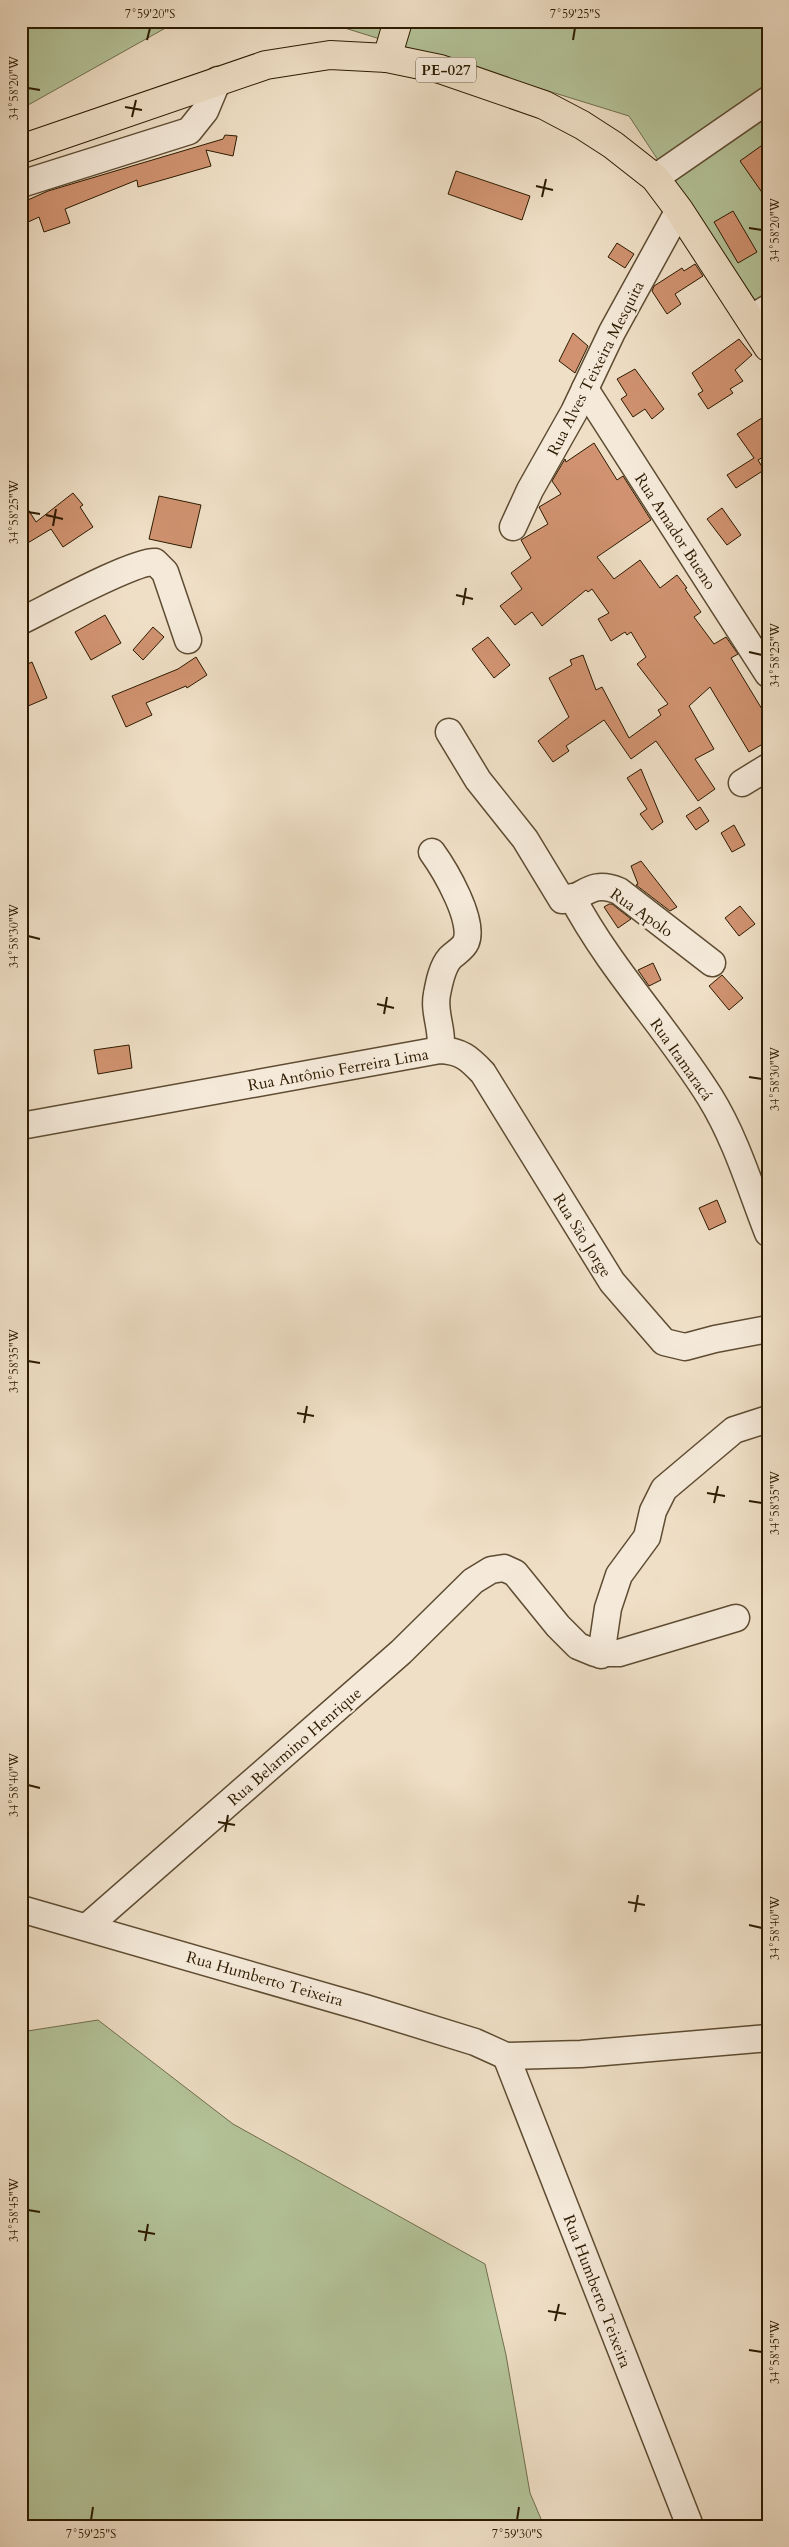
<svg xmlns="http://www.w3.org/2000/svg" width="789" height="2547" font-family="Cardo,serif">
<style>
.green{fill:#b4c399;stroke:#706f4d}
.building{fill:#d09270;stroke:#2d1b01}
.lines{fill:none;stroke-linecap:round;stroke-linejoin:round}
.minor-casing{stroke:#5e4c32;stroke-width:29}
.major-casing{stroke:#2d1b01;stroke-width:30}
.minor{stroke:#f5eada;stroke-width:26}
.major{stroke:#efdfc6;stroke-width:28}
.ticks{fill:none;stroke:#2d1b01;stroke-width:2}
.labels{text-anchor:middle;stroke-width:4;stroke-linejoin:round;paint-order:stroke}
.shield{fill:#f5eada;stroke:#695942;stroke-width:1}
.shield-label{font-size:15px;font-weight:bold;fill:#2d1b01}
.street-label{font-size:16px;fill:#2d1b01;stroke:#f5eada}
.neatline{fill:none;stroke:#2d1b01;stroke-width:2}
.ticks-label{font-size:12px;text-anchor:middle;fill:#2d1b01}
</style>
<rect width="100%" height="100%" fill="#efdfc6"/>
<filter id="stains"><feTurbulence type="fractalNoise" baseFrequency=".004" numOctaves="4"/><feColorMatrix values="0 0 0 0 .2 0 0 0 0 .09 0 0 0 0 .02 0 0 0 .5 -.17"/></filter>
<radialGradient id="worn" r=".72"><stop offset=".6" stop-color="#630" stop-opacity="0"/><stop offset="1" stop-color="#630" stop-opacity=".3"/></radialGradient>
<!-- green -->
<g class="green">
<polygon points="21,21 178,21 21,109"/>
<polygon points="322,21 768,21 768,327 629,116"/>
<polygon points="98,2020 233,2124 485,2264 506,2355 530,2493 544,2526 21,2526 21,2032"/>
</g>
<!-- building -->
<g class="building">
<polygon points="225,135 237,136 233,156 206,150 211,166 138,187 137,180 65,209 70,223 44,232 39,217 26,223 21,213 21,203 48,191 223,139"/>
<polygon points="768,141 768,201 740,161"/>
<polygon points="456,171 530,196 522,220 448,194"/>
<polygon points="733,211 757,252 738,263 714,222"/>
<polygon points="617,243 634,254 625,268 608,257"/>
<polygon points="695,264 703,276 675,294 681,304 667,314 652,291 654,286 682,268 684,271"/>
<polygon points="573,333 588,346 575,373 559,361"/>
<polygon points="739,339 752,355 735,370 743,381 730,389 733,393 708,409 698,394 703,391 692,373"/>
<polygon points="635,369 664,409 652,419 645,409 633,417 621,399 627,395 617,379"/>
<polygon points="768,414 768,454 758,460 764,470 736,488 727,475 754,458 737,434"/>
<polygon points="594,443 617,480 623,476 651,520 597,557 614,579 640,560 660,588 677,575 687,588 685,589 701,612 694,617 714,644 726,637 738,654 731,658 768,719 768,741 749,752 710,687 689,706 714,749 695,759 715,789 698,801 656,741 631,759 604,720 566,746 569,751 553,762 538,741 569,717 549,678 572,665 570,660 583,655 596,690 602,687 629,738 661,715 658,710 668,704 637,664 646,657 631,632 627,635 625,632 611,641 598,619 609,613 592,589 588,592 586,590 542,626 532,612 515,625 500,606 522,589 511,573 531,558 521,540 548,524 539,507 561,494 552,481 565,459 566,462"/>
<polygon points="73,493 83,505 80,507 93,527 63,547 51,529 21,547 21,498 36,522"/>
<polygon points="159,496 201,505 191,548 149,539"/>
<polygon points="722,508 741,535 727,545 707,519"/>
<polygon points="105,615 121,643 91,660 75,632"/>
<polygon points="153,627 164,637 143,660 133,650"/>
<polygon points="488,637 510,665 494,678 472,649"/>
<polygon points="196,657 207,675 187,688 186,686 146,703 152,715 126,727 112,696 178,669"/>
<polygon points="32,662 47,698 21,709 21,667"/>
<polygon points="641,769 663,822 652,830 640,814 647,809 627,778"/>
<polygon points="700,807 709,821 696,830 686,816"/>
<polygon points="734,825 745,845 732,852 721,833"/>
<polygon points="641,861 677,907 670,911 636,885 638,884 631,866"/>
<polygon points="609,904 612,904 631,919 618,928 604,907"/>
<polygon points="740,906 755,924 739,936 725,918"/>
<polygon points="653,963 661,980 649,986 638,970"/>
<polygon points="722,975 743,998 729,1010 709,986"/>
<polygon points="129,1045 132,1068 98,1074 94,1050"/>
<polygon points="717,1200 726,1222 709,1230 699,1208"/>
</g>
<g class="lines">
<!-- minor casing -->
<g class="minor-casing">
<g id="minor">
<polyline points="655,178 768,100"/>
<polyline points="21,184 189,131 205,111 218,80"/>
<polyline points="750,319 768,308"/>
<polyline points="585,389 768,674"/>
<polyline points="513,527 530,490 574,412 612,332 679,210"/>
<path d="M21,621C46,609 133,561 155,562L165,572L188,640"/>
<path d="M449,732L478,780L525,839L562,900C583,901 588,878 619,891L712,963"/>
<polyline points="742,783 768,767"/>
<path d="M432,852C445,870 475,921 466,942C463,949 455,953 450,958C442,967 439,983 437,994C433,1013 444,1031 440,1050"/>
<path d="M572,897C610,969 667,1028 710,1097C736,1139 750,1187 768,1233"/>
<path d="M21,1126L440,1050C461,1051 469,1058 483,1073L612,1282L664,1342L685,1347L715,1339L768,1329"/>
<polyline points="601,1655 608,1608 619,1575 647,1537 653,1511 664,1489 734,1430 768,1419"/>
<polyline points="21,1909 365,2008 475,2042 506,2056 581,2054 768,2038"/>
<polyline points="88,1926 401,1652 473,1581 491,1570 504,1568 515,1573 558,1626 578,1646 595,1653 619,1653 736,1618"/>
<polyline points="506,2056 690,2526"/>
</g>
</g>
<!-- major casing -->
<g class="major-casing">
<g id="major">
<polyline points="387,58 398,21"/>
<polyline points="21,149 266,65 330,55 387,58 440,69 544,105 582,125 613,145 655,178 679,210 768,347"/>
</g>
</g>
<!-- minor -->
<use href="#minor" class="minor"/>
<!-- major -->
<use href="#major" class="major"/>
</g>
<!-- ticks -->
<path class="ticks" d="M147,40L150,28M573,40L575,28M28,88L40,90M125,107L142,110M132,117L136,100M536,186L553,190M542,197L546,179M749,228L762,230M28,512L40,514M46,515L63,519M53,526L56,509M456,595L473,599M463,605L466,588M749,652L762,655M28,936L40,939M377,1004L394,1008M384,1014L387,997M749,1077L762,1079M28,1361L40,1363M297,1413L314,1416M304,1423L307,1406M707,1493L725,1496M749,1501L762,1503M714,1503L718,1486M28,1785L40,1788M218,1822L235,1825M225,1832L228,1815M628,1902L645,1905M635,1912L638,1895M749,1925L762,1928M28,2210L40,2212M138,2231L155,2234M145,2241L148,2224M548,2311L566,2314M555,2321L559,2304M749,2350L762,2352M91,2520L93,2507M517,2520L519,2507"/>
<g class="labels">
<!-- shield labels -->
<rect class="shield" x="416" y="57.5" width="60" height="25" rx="4"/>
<g class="shield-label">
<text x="446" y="75">PE-027</text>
</g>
<!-- street labels -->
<g class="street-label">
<text transform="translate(595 368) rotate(-63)" y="6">Rua Alves Teixeira Mesquita</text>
<text transform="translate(676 531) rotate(57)" y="6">Rua Amador Bueno</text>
<text transform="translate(642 912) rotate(35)" y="6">Rua Apolo</text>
<text transform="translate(682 1059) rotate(55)" y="6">Rua Itamaracá</text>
<text transform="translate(338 1069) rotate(-10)" y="6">Rua Antônio Ferreira Lima</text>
<text transform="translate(583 1235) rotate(58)" y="6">Rua São Jorge</text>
<text transform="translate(294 1746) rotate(-41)" y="6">Rua Belarmino Henrique</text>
<text transform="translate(265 1978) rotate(16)" y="6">Rua Humberto Teixeira</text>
<text transform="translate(598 2291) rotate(69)" y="6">Rua Humberto Teixeira</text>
</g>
</g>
<!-- margin -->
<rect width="789" height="2547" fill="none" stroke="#efdfc6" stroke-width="55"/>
<rect x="28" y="28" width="734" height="2492" class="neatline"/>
<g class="ticks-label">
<text x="150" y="18">7°59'20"S</text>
<text x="575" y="18">7°59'25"S</text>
<text transform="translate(14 88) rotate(-90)" y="4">34°58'20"W</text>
<text transform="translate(775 230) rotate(-90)" y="4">34°58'20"W</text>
<text transform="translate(14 512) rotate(-90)" y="4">34°58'25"W</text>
<text transform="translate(775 655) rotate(-90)" y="4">34°58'25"W</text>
<text transform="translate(14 936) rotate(-90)" y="4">34°58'30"W</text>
<text transform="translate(775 1079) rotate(-90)" y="4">34°58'30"W</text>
<text transform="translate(14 1361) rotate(-90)" y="4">34°58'35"W</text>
<text transform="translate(775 1503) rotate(-90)" y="4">34°58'35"W</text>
<text transform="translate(14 1785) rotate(-90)" y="4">34°58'40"W</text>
<text transform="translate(775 1928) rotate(-90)" y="4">34°58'40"W</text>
<text transform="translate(14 2210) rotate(-90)" y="4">34°58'45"W</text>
<text transform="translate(775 2352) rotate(-90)" y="4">34°58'45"W</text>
<text x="91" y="2538">7°59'25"S</text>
<text x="517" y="2538">7°59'30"S</text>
</g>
<rect width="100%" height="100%" filter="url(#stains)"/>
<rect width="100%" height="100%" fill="url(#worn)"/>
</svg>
